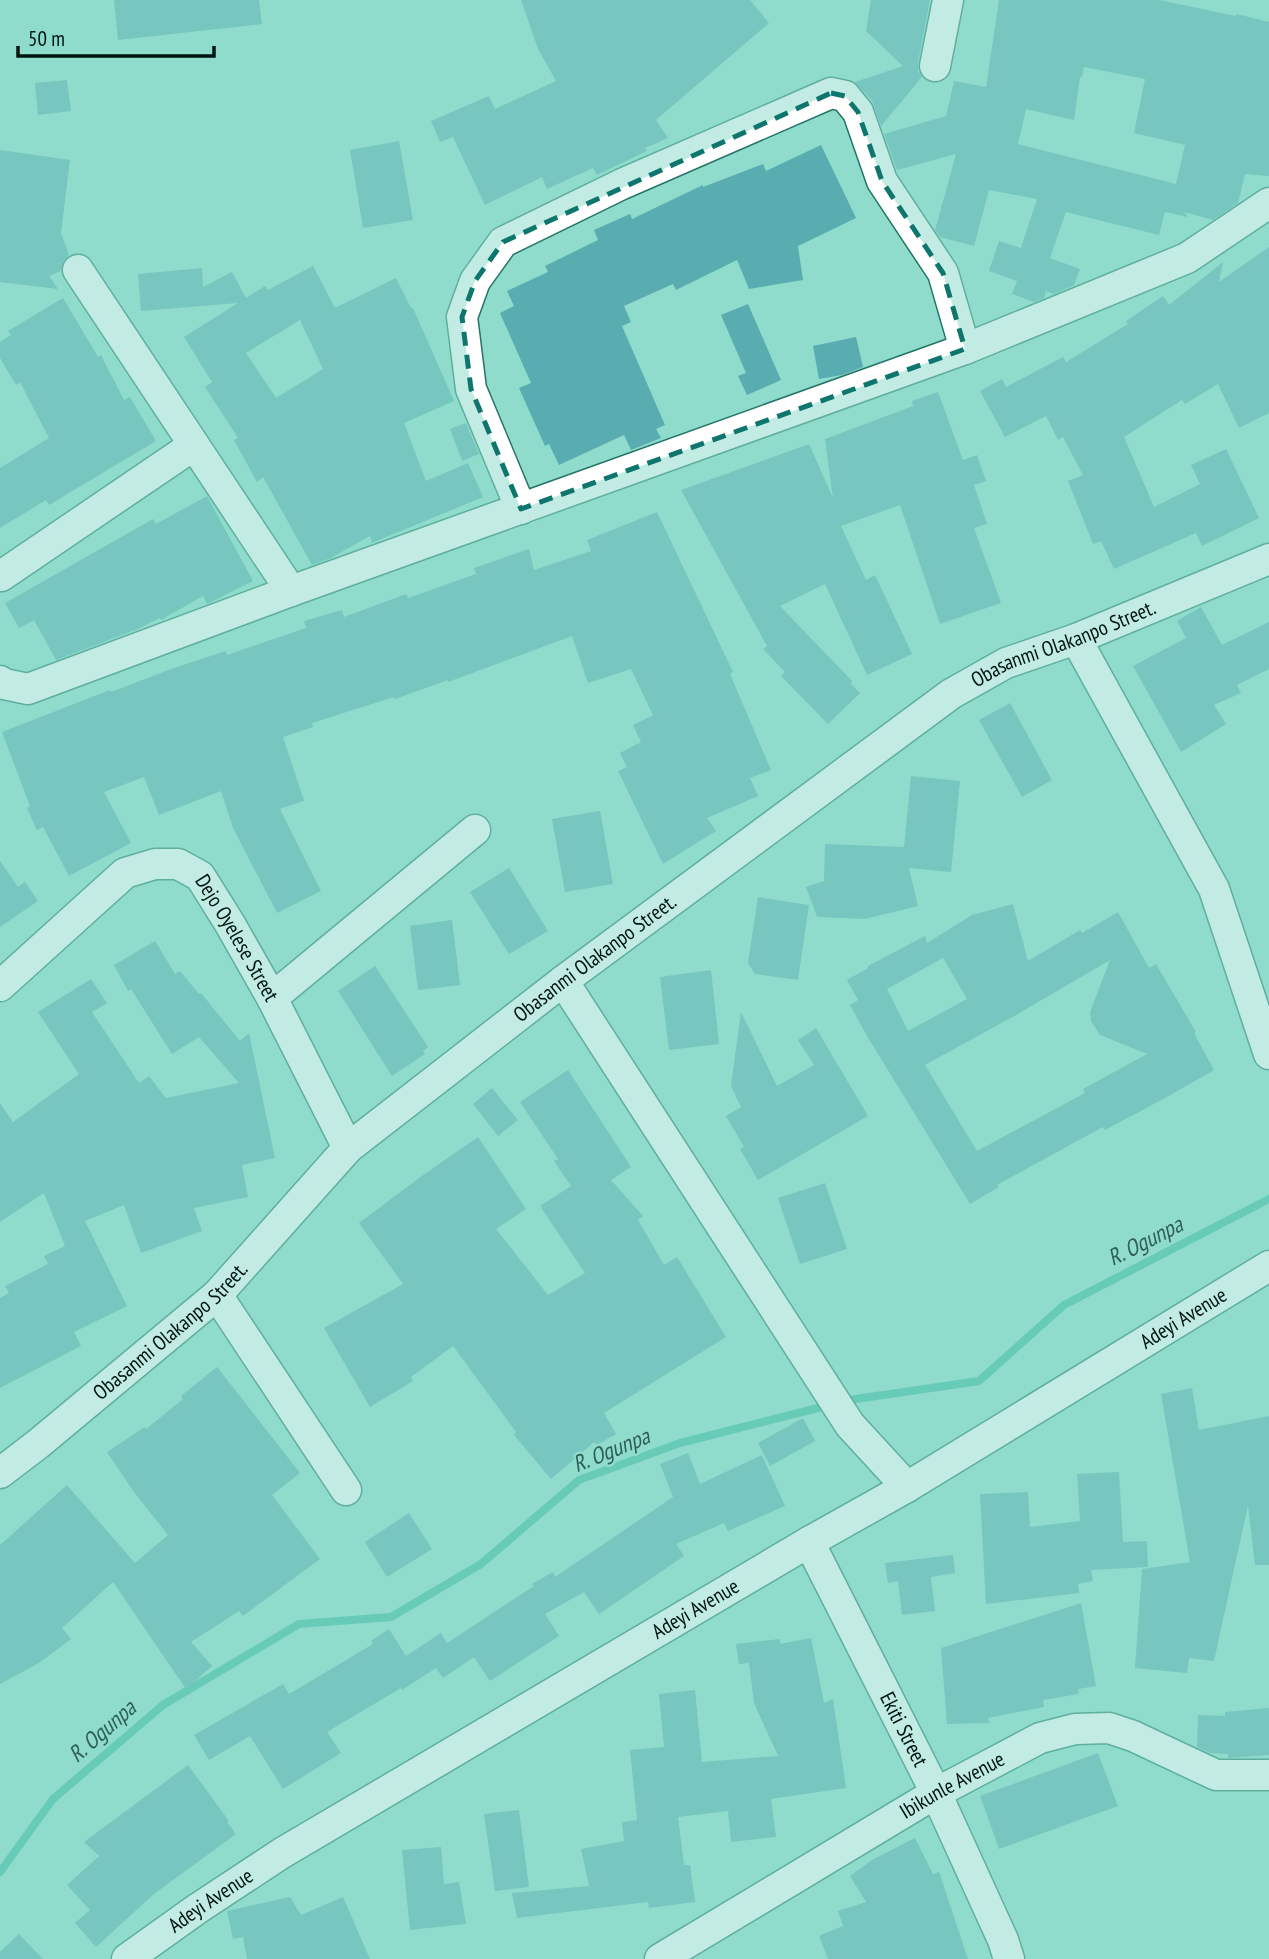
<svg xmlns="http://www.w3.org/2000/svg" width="1269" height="1959" font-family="'PT Sans Narrow',sans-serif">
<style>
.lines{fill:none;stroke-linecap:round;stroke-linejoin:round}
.stream{stroke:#36b5a0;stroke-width:8}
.building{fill:#59acaf;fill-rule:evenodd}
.minor-casing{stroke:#247567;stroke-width:33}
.minor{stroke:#fff;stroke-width:30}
.marked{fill:none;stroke:#0f766e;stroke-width:5;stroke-dasharray:14 9;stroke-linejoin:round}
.labels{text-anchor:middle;stroke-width:5;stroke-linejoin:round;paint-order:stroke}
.street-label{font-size:21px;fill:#001510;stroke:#8fdccc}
.water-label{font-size:23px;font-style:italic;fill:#2e6057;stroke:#8fdccc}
</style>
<rect width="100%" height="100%" fill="#8fdccc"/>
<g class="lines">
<!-- stream -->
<g class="stream">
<polyline points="842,1401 979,1381 1064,1305 1269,1199"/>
<polyline points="0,1872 53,1799 163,1705 299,1624 391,1617 481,1564 579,1480 680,1443 830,1405"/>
</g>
</g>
<!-- building -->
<g class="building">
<polygon points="114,0 259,0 262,24 118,40"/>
<polygon points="521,0 750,0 769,23 656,120 668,138 645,148 647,151 597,175 593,168 547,189 542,177 485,205 453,137 440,142 431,121 489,96 495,109 556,81 538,49"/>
<polygon points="871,0 930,0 918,63 918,71 922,77 881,126 872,101 855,82 903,66 866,31"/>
<path d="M999,0H1159L1236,16L1237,14L1269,22V176L1245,174L1238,203L1213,220L1184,212L1188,217L1165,212L1159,235L1066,212L1050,258L1080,269L1074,285L1054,294L1046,291L1044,298L1034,302L1012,294L1017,281L989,271L999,241L1021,248L1037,199L989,190L974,246L940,237L935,230L956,154L897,170L884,134L946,116L954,81L986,87ZM1084,67L1145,79L1134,133L1185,145L1176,184L1018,144L1026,109L1074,120L1080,77H1082Z"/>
<polygon points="67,80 71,111 38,115 35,83"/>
<polygon points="399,141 413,220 363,228 350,150"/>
<polygon points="821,145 856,218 798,246 803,280 749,289 737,260 676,290 673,284 624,306 631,322 622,326 665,425 656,429 661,438 631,450 624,435 559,465 549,444 545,446 519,388 531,383 500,313 514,306 507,291 548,272 545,266 598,240 594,230 630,214 632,219 703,185 703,187 763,164 766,171"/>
<polygon points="0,150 70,160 61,233 69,255 63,262 61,271 49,276 58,289 0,282"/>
<polygon points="1269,247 1269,413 1239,428 1218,384 1185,404 1182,400 1124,437 1154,507 1200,484 1191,465 1226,449 1259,518 1202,546 1196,533 1114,569 1101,541 1093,544 1068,481 1083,475 1063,437 1058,440 1046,416 1005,437 980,391 1002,379 1006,387 1063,357 1066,362 1128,324 1126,321 1163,296 1169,305 1223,262 1219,282"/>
<path d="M313,266L335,308L396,278L411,308H413L454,401L404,423L426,481L468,463L483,497L372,543L370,536L331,558L312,565L263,477L257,482L234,440L238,438L205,387L212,382L184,337L238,303L141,311L138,274L202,268L203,287L232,272L246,298L265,286L268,290ZM300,320L323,369L276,398L246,353Z"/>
<polygon points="63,298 98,357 101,355 124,400 130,397 156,441 49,505 46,500 0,528 0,468 49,438 20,382 16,385 0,358 0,342 11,335 8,331"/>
<polygon points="748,304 781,380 747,395 738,376 746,373 721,315"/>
<polygon points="856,337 863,367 842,375 819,379 813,346"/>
<polygon points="938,392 963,460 977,455 986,481 974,485 987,524 974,528 1001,603 940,624 900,505 841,526 866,580 875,575 912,654 867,675 825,584 780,606 853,682 850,683 860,693 828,724 781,676 785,672 763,649 767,646 681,490 809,444 833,498 825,439 913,406 912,401"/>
<polygon points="466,423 479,454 462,461 450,429"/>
<polygon points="207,496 253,581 207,604 203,596 161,620 160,618 138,629 56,660 34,620 19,628 5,603 153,519 156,524"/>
<polygon points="657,512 733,672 730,674 771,770 750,778 758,796 707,818 716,831 663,864 618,771 627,767 620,753 641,742 633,725 653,715 631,669 588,683 572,636 448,682 448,680 395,699 394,697 312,723 313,727 283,737 304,801 280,809 321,891 277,913 233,828 221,791 159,815 144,777 104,792 131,843 69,876 43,827 37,830 27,808 30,806 2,732 110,690 111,692 171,669 226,651 227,655 306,628 304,621 342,610 344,617 406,594 408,598 476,574 474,568 529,549 534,570 591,551 587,540"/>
<polygon points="1201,607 1222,645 1269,622 1269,669 1237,685 1241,693 1214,705 1226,724 1181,752 1133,666 1186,638 1177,621"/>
<polygon points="1010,703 1052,780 1022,797 979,720"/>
<polygon points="911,776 960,781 951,872 909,868 918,906 865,919 817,917 806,887 824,881 825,844 904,847"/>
<polygon points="600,811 613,884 565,892 552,819"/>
<polygon points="0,861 18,887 25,882 38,901 0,927"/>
<polygon points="509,868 548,931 509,954 470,892"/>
<polygon points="758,897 809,905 798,980 755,974 748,963"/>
<path d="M1013,904L1028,961L1080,930L1082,933L1118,912L1149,968L1156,964L1196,1032L1194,1033L1214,1070L1167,1097L1105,1130L1103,1127L997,1185L999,1187L970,1204L867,1036L850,1005L858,1000L847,980L868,968V966L925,936L927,943L972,915ZM943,958L967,999L908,1031L887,989ZM1110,960L1090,1012L1091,1021L1100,1035L1147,1054L1083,1089L1085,1093L977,1151L925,1065L1016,1015Z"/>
<polygon points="452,920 460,985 418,990 410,926"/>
<polygon points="155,941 175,974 180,971 199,994 201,993 240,1041 249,1033 275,1158 242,1165 248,1197 194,1208 202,1231 141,1253 124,1205 85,1221 127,1306 74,1332 81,1346 0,1388 0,1298 9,1293 5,1286 48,1264 44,1256 65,1246 44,1193 0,1222 0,1103 13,1122 79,1074 38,1012 91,979 107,1003 92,1012 139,1083 149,1076 166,1098 239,1083 199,1037 172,1054 131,989 128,991 114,965"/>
<polygon points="375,966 428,1047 423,1051 425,1054 392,1076 338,991"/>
<polygon points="711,970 719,1044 669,1050 660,977"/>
<polygon points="741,1012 777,1086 814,1065 798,1040 816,1028 868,1116 758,1180 740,1149 744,1147 726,1116 741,1107 731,1086"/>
<polygon points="568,1070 631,1167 611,1180 643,1216 638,1220 664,1265 677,1257 726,1337 604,1413 616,1434 597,1445 594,1442 551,1479 514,1435 516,1432 453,1346 411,1377 413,1381 370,1407 324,1328 403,1284 359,1223 419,1178 478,1137 526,1209 496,1229 548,1295 585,1273 540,1206 571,1186 554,1161 558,1159 520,1102"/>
<polygon points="492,1088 518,1120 498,1136 473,1104"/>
<polygon points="825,1183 847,1249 800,1264 778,1198"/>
<polygon points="217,1367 300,1473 272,1495 320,1559 243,1616 239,1611 191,1642 212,1666 186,1689 113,1582 62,1628 71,1639 39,1663 0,1684 0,1545 67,1485 135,1563 168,1535 134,1492 107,1452 145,1427 146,1429 183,1399 181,1396"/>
<polygon points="1192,1388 1199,1430 1269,1416 1269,1565 1255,1565 1248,1505 1214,1661 1189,1658 1187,1673 1135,1668 1142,1569 1190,1562 1161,1394"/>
<polygon points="803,1418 815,1441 770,1466 758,1443"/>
<polygon points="688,1453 700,1484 762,1455 785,1506 728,1531 724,1523 676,1544 684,1556 599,1614 584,1592 545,1614 559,1636 490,1681 474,1657 443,1678 436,1668 402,1690 401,1688 327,1732 341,1753 283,1789 250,1736 209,1760 194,1735 283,1684 289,1694 373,1644 371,1641 389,1629 406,1656 441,1633 447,1643 534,1586 532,1584 553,1572 555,1577 673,1497 660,1464"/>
<polygon points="1119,1472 1123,1542 1147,1541 1148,1567 1091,1570 1093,1581 1078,1584 1079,1593 986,1604 980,1494 1028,1492 1030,1527 1080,1521 1077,1474"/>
<polygon points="409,1513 432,1549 387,1577 365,1542"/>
<polygon points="953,1555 955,1573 931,1577 935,1611 902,1615 898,1581 888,1583 885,1563"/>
<polygon points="1081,1603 1096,1686 1078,1689 1079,1694 1043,1700 1044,1707 988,1718 989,1723 947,1724 941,1648"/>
<polygon points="811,1638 824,1703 833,1699 846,1788 771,1799 776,1837 731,1842 728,1811 678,1817 684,1865 690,1865 695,1902 649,1908 648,1902 517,1918 512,1893 589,1886 581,1849 624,1841 622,1822 637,1820 630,1750 664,1747 659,1694 695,1690 702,1762 778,1756 754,1703 749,1663 739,1664 736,1644 780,1639 780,1644"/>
<polygon points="1269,1708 1269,1755 1228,1758 1228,1754 1210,1753 1197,1747 1198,1715 1225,1716 1225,1712"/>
<polygon points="1098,1753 1118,1806 999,1849 980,1796"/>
<polygon points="188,1765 229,1821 227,1822 236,1834 154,1894 96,1947 75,1923 90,1910 67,1885 99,1856 84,1842"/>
<polygon points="519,1810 529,1887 495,1891 484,1814"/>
<polygon points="915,1838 933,1874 939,1872 968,1959 828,1959 819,1936 843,1926 838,1911 866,1902 850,1876 872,1860"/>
<polygon points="441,1847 444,1884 459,1882 466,1924 410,1930 402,1850"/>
<polygon points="290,1897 301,1915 343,1897 370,1959 247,1959 243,1937 233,1939 227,1911"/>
<polygon points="19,1934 43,1959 0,1959 0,1952"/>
</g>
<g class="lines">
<!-- minor casing -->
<g class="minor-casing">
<g id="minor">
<polyline points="935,66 948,0"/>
<polyline points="78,270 291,591"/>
<polyline points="521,509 471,389 462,317 475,281 503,242 622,184 831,93 845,96 858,112 882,181 943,273 965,349"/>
<polyline points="1,576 194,445"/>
<polyline points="1076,639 1214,889 1269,1054"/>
<polyline points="0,681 4,684 28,689 291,591 965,349 1187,258 1269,203"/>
<polyline points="563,981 850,1425 907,1487"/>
<path id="s1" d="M0,986L125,873L155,864H178L200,876L230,924L272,998L348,1148"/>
<polyline points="272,998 475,830"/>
<polyline points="217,1295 346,1490"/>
<path id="s2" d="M0,1473L38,1444L217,1295L348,1148L563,981L951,694L1006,663L1076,639L1269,559"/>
<path id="s3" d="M809,1542L936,1793L1003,1940L1009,1959"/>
<path id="s4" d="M127,1959L197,1909L282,1853L809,1542L907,1487L1269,1266"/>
<path id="s5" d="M660,1959L936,1793L1040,1738L1075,1729L1109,1728L1133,1736L1216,1775H1269"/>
</g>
</g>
<!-- minor -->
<use href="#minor" class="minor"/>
</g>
<!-- marked area -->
<path d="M0 0H1269V1959H0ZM831,93L845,96L858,112L882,181L943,273L965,349L521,509L471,389L462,317L475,281L503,242Z" fill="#8fdccc" fill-opacity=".55" fill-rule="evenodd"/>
<path class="marked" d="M831,93L845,96L858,112L882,181L943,273L965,349L521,509L471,389L462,317L475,281L503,242Z"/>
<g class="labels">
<!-- street labels -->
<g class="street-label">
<text dy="7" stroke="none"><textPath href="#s2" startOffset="1356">Obasanmi Olakanpo Street.</textPath></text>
<text dy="7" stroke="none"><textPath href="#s1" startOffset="320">Dejo Oyelese Street</textPath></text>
<text dy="7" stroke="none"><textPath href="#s2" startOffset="789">Obasanmi Olakanpo Street.</textPath></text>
<text dy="7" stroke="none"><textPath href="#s4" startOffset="1236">Adeyi Avenue</textPath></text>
<text dy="7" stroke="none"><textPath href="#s2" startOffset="222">Obasanmi Olakanpo Street.</textPath></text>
<text dy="7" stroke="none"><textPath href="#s4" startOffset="668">Adeyi Avenue</textPath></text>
<text dy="7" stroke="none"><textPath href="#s3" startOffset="210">Ekiti Street</textPath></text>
<text dy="7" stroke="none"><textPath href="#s5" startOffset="340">Ibikunle Avenue</textPath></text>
<text dy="7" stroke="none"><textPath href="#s4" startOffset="102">Adeyi Avenue</textPath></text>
</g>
<!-- water labels -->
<g class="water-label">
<text transform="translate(1145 1241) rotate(-27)" y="8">R. Ogunpa</text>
<text transform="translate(611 1450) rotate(-22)" y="8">R. Ogunpa</text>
<text transform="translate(102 1731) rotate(-41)" y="8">R. Ogunpa</text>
</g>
</g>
<!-- scale -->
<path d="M18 46v10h196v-10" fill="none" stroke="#001510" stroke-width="3.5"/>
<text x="28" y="46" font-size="21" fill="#001510" stroke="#8fdccc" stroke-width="5" paint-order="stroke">50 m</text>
</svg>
